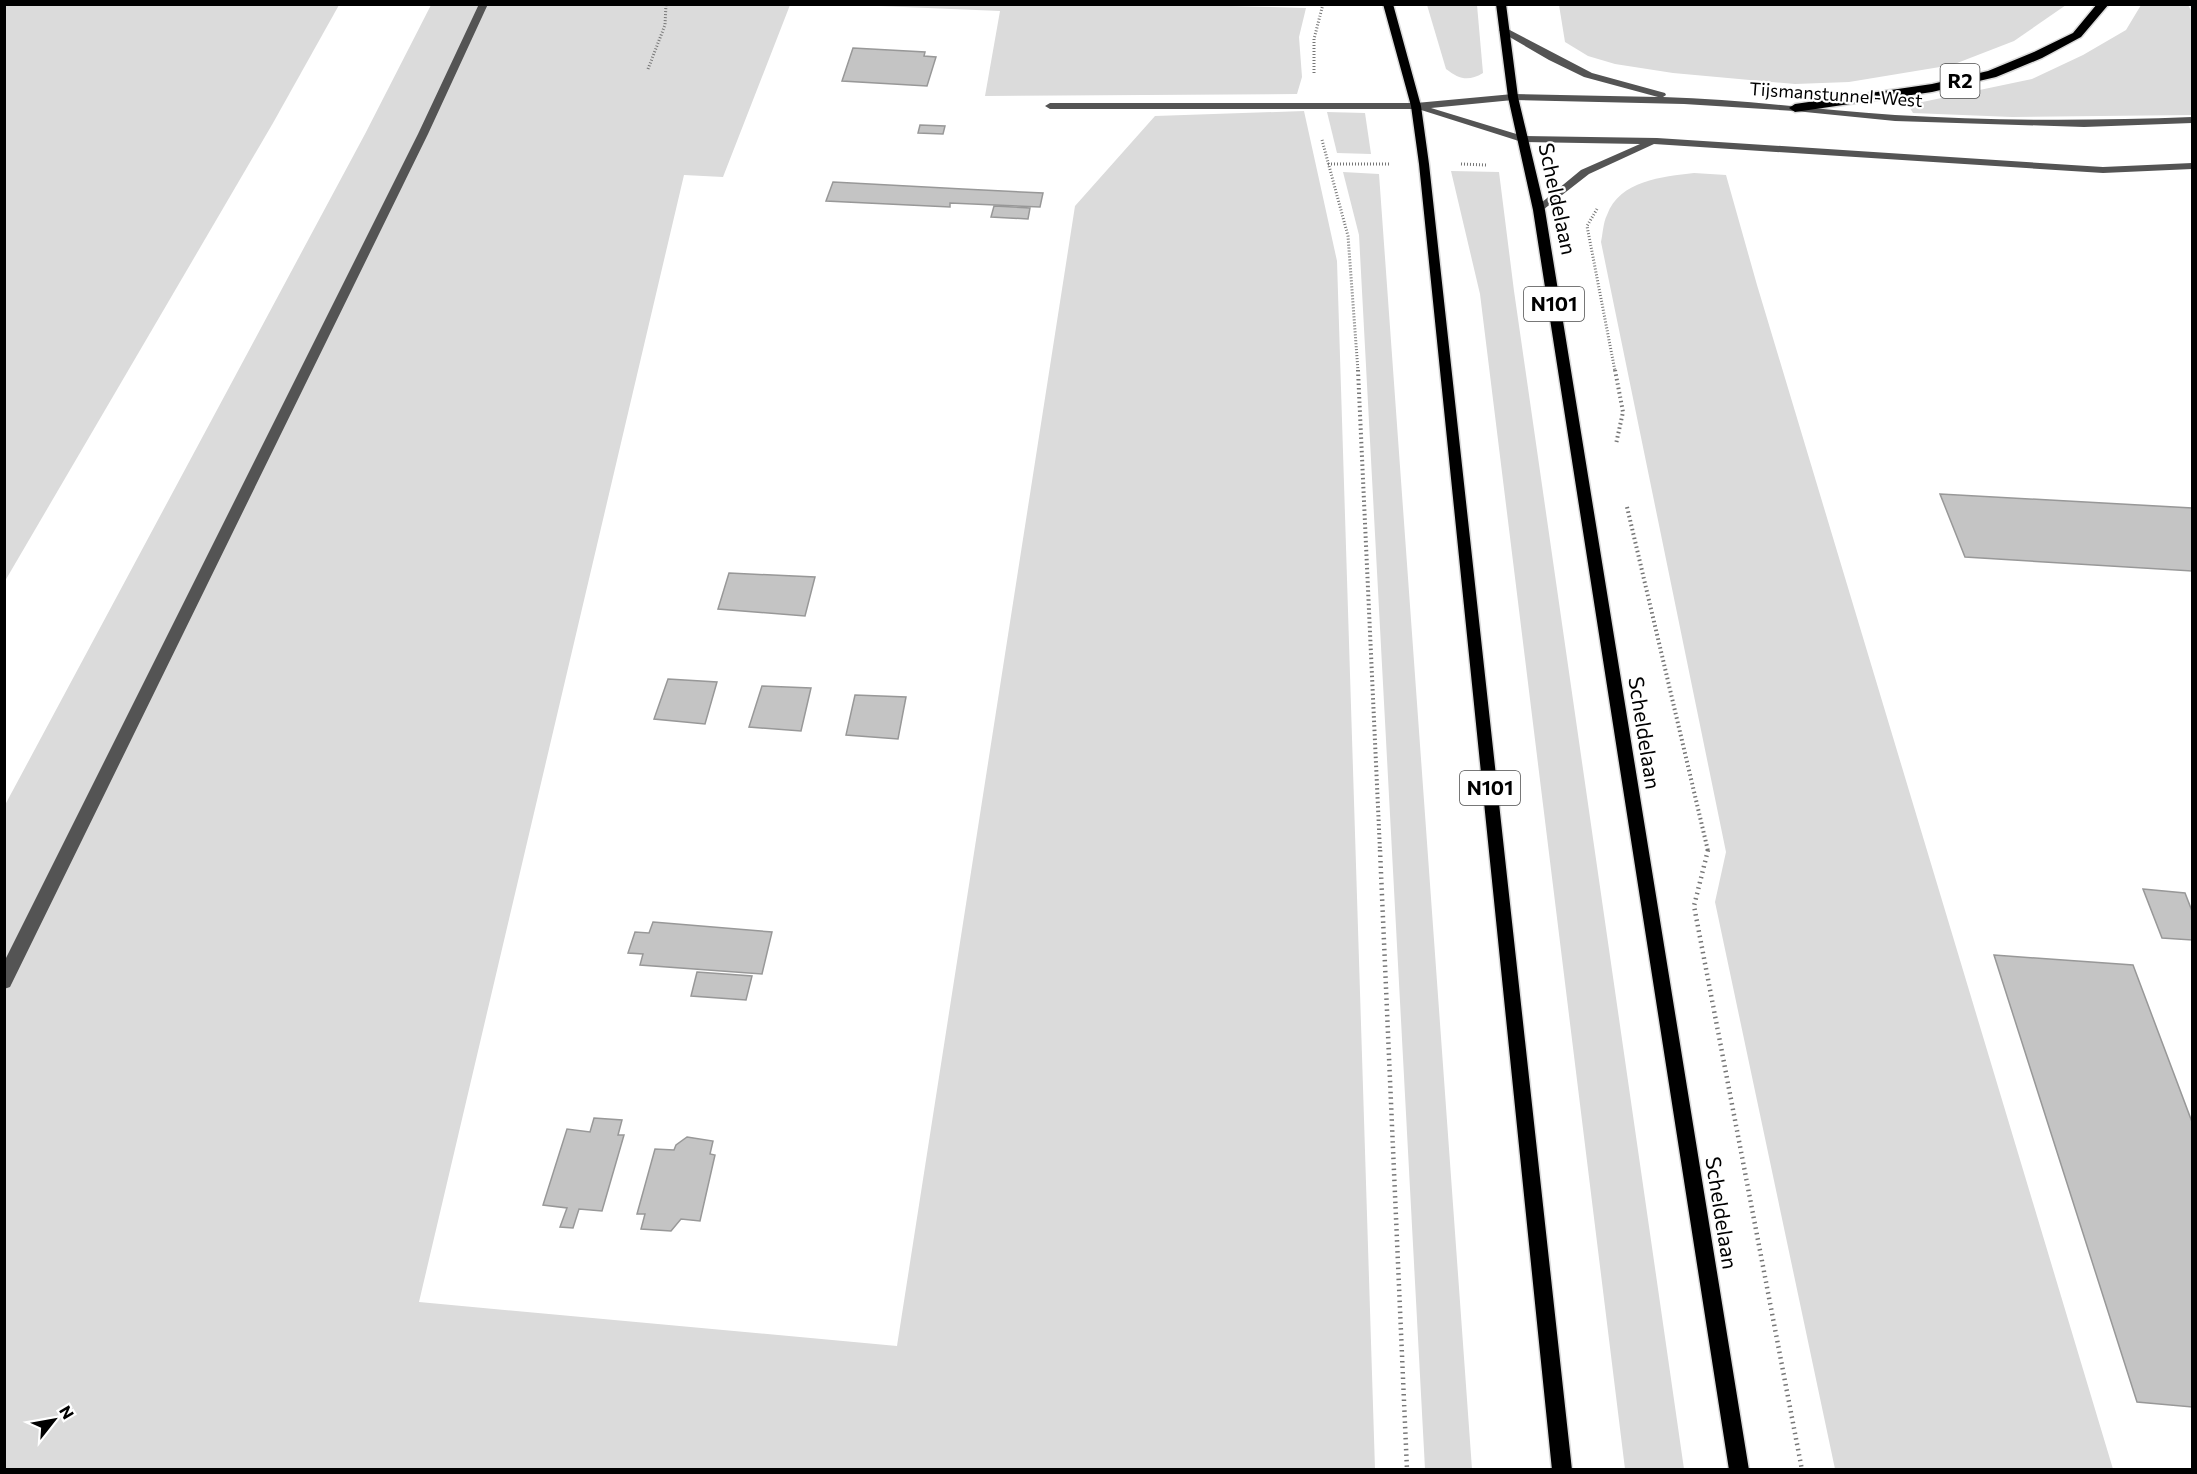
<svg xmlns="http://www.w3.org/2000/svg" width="2197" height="1474" font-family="Commissioner,sans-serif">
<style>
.green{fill:#dbdbdb}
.building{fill:#c4c4c4;stroke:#989898;stroke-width:1.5}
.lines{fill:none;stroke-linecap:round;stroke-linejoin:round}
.major-casing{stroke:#dbdbdb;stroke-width:3}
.highway-casing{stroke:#dbdbdb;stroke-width:3}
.path-far2{stroke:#767676;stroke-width:3;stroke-dasharray:1 2;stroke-linecap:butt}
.path-far1{stroke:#767676;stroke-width:4;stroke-dasharray:1.5 3;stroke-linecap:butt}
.path{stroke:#767676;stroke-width:4.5;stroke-dasharray:1.5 4;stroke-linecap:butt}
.minor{fill:#545454;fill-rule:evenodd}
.major{fill:#000;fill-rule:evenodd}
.highway{fill:#000;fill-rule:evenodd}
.labels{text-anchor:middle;stroke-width:4.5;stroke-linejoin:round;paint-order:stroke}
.far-street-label{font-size:18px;fill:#000;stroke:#fff}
.shield{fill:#fff;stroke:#4c4c4c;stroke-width:1.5}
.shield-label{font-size:20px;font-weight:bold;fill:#000}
.street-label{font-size:21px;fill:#000;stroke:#fff}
</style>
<rect width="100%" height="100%" fill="#fff"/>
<!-- green -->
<g class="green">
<polygon points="5,4 339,5 273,123 5,581"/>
<polygon points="431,5 790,5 723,177 684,175 419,1302 897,1346 1075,206 1155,116 1304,111 1337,261 1375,1469 5,1470 5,805 365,134"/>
<polygon points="1190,5 1306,8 1299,37 1302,77 1297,94 985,96 1000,11 855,5"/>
<path d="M1427,5H1477L1483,73C1468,82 1459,79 1446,69Z"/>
<polygon points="1559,5 1559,4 2066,5 2014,41 1952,65 1849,82 1795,84 1673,73 1615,64 1588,56 1565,42"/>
<polygon points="2141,5 2188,5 2192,12 2192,115 2012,117 1913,113 1908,105 2032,79 2083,55 2126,30"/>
<polygon points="1327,112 1365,113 1371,154 1337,153"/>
<polygon points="1451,171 1499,172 1514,291 1684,1469 1625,1469 1480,294"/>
<polygon points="1343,172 1379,174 1472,1469 1425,1469 1359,235"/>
<path d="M1694,173L1726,175L1757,285L2113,1469H1835L1715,902L1726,852L1601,242C1603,233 1603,223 1607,215C1620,180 1662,177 1694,173Z"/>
</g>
<!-- building -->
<g class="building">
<polygon points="853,48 925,52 924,56 936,57 927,86 842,81"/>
<polygon points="920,125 945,126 943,134 918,133"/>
<polygon points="833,182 963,189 1043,193 1040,207 950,203 950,207 826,201"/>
<polygon points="994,206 1030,208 1028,219 991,217"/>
<polygon points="1940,494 2192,508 2192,571 1965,557"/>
<polygon points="729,573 815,577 805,616 718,609"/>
<polygon points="668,679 717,682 705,724 654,719"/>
<polygon points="762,686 811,688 801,731 749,727"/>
<polygon points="855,695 906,697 898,739 846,735"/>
<polygon points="2143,889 2185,893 2192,911 2192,940 2162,938"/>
<polygon points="653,922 772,932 762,974 640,965 643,954 628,953 635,932 649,933"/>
<polygon points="1994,955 2133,965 2192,1122 2192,1407 2137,1402"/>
<polygon points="697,972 752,976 746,1000 691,996"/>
<polygon points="594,1118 622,1120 618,1135 624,1135 602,1211 579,1209 573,1228 560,1227 567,1208 543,1205 567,1129 590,1132"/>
<polygon points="687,1137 713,1141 710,1154 715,1155 700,1221 681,1219 671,1231 641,1229 645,1214 637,1214 655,1149 674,1150 676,1145"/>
</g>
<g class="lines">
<!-- major casing -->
<g class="major-casing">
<g id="major">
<polygon points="1383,4 1393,4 1421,106 1429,164 1572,1470 1552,1470 1419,164 1411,106"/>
<polygon points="1496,4 1506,4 1518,97 1545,210 1749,1470 1729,1470 1533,210 1508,97"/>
</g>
</g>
<!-- highway casing -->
<g class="highway-casing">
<polygon id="highway" points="2097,4 2109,4 2081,37 2042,58 1996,77 1932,92 1795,112 1789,108 1795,104 1932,84 1988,71 2034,52 2073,33"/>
</g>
<!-- path-far2 -->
<g class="path-far2">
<polyline points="648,69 665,25 666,4"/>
<polyline points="1314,73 1314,39 1323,4"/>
<polyline points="1322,140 1348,236 1358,371"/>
<polyline points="1328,164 1390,164"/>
<polyline points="1461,164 1486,165"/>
<polyline points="1597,209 1587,226 1615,371"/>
</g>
<!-- path-far1 -->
<g class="path-far1">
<polyline points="1358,370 1380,851"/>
<polyline points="1615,370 1623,412 1616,444"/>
<polyline points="1627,507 1708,851"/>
</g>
<!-- path -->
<g class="path">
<polyline points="1380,850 1407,1470"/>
<polyline points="1708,850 1694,906 1802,1470"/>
</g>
<!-- minor -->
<g class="minor">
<polygon points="479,4 488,4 428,134 10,987 4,989 4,962 418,134"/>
<path d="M1504,27L1592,73L1665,93L1666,95L1663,97C1741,99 1818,110 1895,115C1994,121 2093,121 2192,117V123L2084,127L1895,121L1795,111L1684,104L1513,100L1431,108L1523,136L1657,138L2103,167L2192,163V169L2103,173L1654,144L1589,174L1539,213L1535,212V208L1581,170L1640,144L1522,142L1418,109H1050L1045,106L1050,103H1416L1513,94L1658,97L1584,77L1549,60L1501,32L1499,30Z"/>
</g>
<!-- major -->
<use href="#major" class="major"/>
<!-- highway -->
<use href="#highway" class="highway"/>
</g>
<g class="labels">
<!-- far-street labels -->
<g class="far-street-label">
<text transform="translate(1836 95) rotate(4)" y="6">Tijsmanstunnel-West</text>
</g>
<!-- shield labels -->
<g class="shield">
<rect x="1940.5" y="64" width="39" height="34" rx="4.5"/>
<rect x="1524" y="287" width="60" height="34" rx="4.5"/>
<rect x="1460" y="771" width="60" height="34" rx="4.5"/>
</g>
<g class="shield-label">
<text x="1960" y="88">R2</text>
<text x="1554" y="311">N101</text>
<text x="1490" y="795">N101</text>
</g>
<!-- street labels -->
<g class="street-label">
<text transform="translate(1557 199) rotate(78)" y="7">Scheldelaan</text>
<text transform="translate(1644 733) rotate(81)" y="7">Scheldelaan</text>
<text transform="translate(1721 1213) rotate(81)" y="7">Scheldelaan</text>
</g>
</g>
<!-- border -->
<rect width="2197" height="1474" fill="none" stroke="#000000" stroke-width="12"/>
<!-- north arrow -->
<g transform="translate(54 1420) rotate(59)" stroke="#ffffff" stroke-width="4.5" paint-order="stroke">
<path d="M0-4.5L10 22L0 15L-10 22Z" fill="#000000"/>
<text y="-9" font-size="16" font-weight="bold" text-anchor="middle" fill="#000000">N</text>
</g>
</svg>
